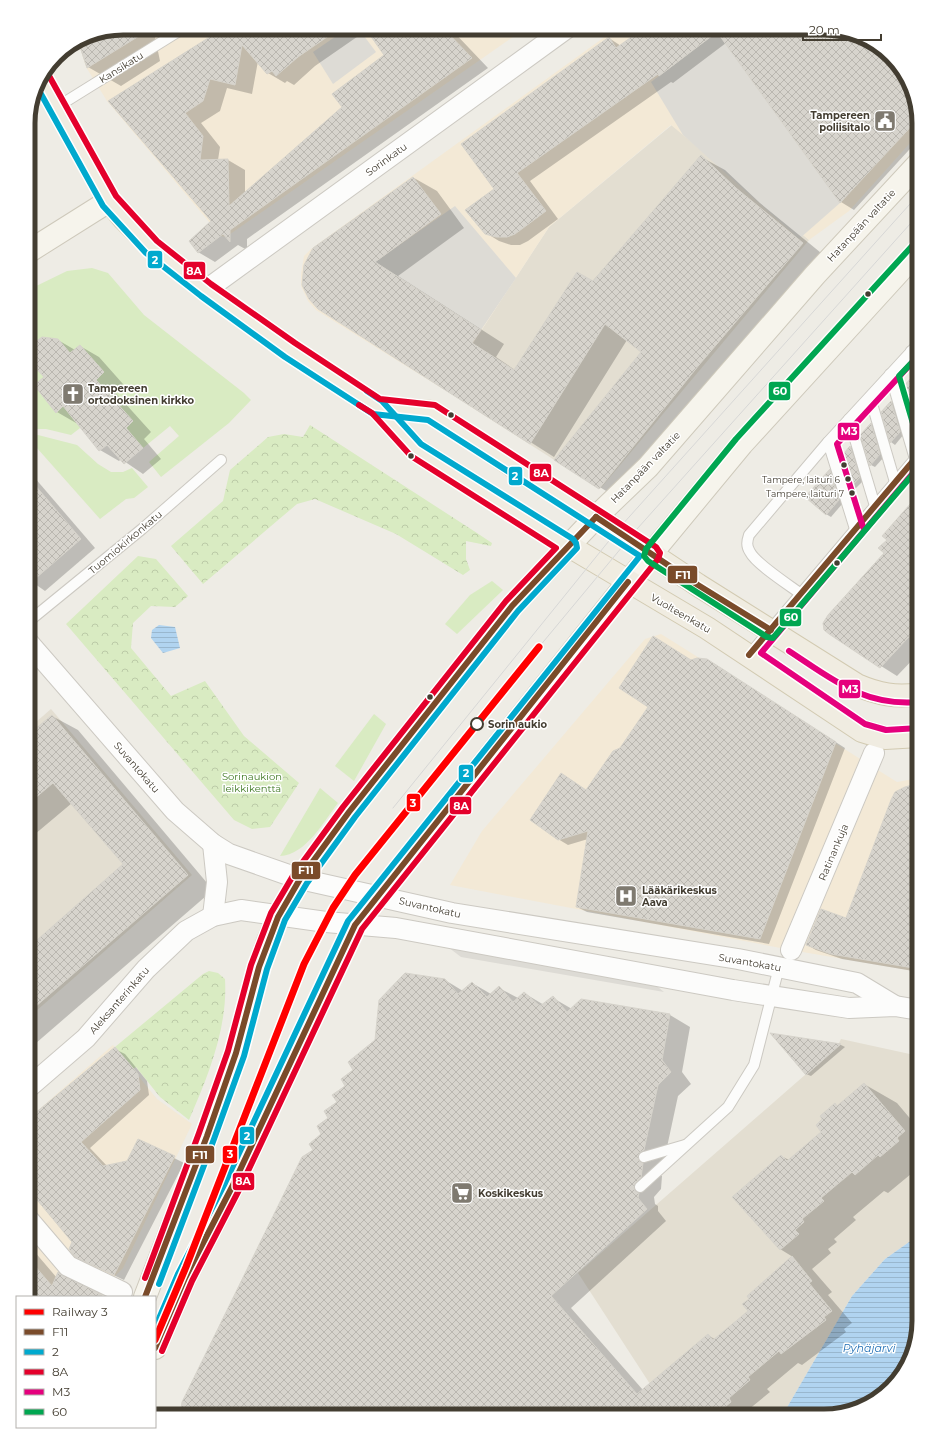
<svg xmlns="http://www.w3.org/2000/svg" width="947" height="1444" font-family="Montserrat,sans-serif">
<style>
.residential{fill:#e3ded1}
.commercial{fill:#f3e9d6}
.green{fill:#d9ebc2}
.park{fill:url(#park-crowns)}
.parking{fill:#dddbd5}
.water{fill:url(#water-rules)}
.shadow{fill:#0003;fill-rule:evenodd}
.building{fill:url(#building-cross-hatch);stroke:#d6d3cb}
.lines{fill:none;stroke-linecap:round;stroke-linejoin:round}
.lane-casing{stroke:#ccc9c2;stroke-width:12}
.street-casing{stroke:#ccc9c2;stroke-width:22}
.secondary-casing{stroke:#cec9bb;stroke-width:24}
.primary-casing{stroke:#d2cab1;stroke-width:24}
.lane{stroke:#fcfcfb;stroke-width:10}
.street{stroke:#fcfcfb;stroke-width:20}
.secondary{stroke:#f6f4ec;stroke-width:22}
.primary{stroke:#f0ece1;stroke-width:22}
.tram{stroke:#d7d7d6;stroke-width:1}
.bus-1-casing{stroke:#fff;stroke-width:9}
.bus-2-casing{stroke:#fff;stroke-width:9}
.bus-3-casing{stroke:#fff;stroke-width:9}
.bus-4-casing{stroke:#fff;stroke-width:9}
.bus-5-casing{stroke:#fff;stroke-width:9}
.bus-1{stroke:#7a4b2a;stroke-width:6}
.bus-2{stroke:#00a9ce;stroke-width:6}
.bus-3{stroke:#e4002b;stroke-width:6}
.bus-4{stroke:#e5007d;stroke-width:6}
.bus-5{stroke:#00a651;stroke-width:6}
.rail-1-casing{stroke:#fff;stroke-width:10}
.rail-1{stroke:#f00;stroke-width:7}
.bus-dot{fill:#433d31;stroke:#fff;stroke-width:1.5}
.stop-dot{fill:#fff;stroke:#433d31;stroke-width:2}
.labels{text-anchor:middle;stroke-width:3;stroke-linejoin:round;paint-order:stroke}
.bus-label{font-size:9px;fill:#433d31;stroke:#fff;text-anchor:end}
.street-label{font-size:10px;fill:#433d31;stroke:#fff}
.poi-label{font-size:10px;font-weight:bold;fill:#433d31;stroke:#fff;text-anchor:start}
.stop-label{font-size:10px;font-weight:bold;fill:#433d31;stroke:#fff;text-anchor:start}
.park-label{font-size:10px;fill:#3e7822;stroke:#fff}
.water-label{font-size:11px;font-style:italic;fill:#2471b6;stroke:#fff}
.rim{fill:none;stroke:#433d31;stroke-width:5}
.line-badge{stroke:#fff;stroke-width:1.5}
.badge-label{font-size:11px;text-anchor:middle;font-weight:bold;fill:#fff}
</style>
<defs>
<pattern id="park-crowns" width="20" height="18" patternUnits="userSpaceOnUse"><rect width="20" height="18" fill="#d9ebc2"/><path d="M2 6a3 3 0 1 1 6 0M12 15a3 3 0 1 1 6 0" fill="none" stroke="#bbcaa7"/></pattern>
<pattern id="water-rules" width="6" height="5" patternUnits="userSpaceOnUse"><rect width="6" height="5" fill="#b1d4f0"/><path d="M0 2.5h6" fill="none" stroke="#99b7ce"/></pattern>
<pattern id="building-cross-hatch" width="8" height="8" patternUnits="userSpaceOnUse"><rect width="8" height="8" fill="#d7d4cd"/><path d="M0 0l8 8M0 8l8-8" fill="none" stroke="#bab7b0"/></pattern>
</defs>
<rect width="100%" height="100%" fill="#eeece5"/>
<!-- residential -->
<g class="residential">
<polygon points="672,125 809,240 600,489 443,389 549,227"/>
<polygon points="51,709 192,875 28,1018 28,729"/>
<polygon points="841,1039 919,1056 919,1235 885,1259 852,1296 782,1416 677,1416 650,1384 578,1273 837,1047"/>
</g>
<!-- commercial -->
<g class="commercial">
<polygon points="123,28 507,28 513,37 226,237 221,236 107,101 86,67 78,41 87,35"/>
<polygon points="617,28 830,28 872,41 906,76 919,123 919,133 849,211 809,240 671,125 549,227 443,389 316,310 308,301 301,286 301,274 304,256 311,249"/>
<polygon points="661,634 897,782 919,778 919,972 791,950 450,885 482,831 645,639"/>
<polygon points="113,1045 157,1099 192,1124 123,1268 111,1280 65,1258 28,1210 28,1119"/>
<polygon points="28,1235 64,1278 106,1297 28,1297"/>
</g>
<!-- green -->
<g class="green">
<polygon points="92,268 108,273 144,315 244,393 251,400 229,423 161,477 149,462 179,436 170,426 143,448 126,428 133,421 94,381 104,372 80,345 70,353 60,341 57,343 31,345 30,357 34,362 32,364 44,377 34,385 56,413 66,404 84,425 71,435 46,429 28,429 28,290 67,271"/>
<polygon points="38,435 77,445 98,464 111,472 123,472 132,468 148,487 134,498 126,499 100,519 29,439"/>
<polygon points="492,581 503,590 457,634 445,624 470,595"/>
<polygon points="374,714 386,724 354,781 335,766"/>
<path d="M320,788L338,803C324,821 306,855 280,856Z"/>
</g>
<!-- park -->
<g class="park">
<polygon points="310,425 477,533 492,543 491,546 466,541 466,559 470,570 463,575 396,534 315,499 297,504 203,584 171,546 223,501 230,470 268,437 284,434 303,437"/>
<polygon points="138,556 156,559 188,596 175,607 151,606 133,623 131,648 171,696 205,681 244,736 299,783 270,827 252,829 234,820 66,624"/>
<path d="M209,971L218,973L225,979C228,1028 208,1076 189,1120L160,1097L136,1067L133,1069L115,1047L203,974Z"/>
</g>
<!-- parking -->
<g class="parking">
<polygon points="348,28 358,28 376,52 333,84 313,52"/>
<polygon points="717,32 840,203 799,239 683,135 651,82"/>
<polygon points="455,206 516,278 481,330 375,262"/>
<polygon points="444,944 647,978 664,992 461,957"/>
</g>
<!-- water -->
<g class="water">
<polygon points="159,625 175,627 180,648 163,653 151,638 152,630"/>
<polygon points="919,1235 919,1322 906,1369 871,1403 825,1416 782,1416 852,1296 885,1259"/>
</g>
<!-- shadow -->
<g class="shadow">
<polygon points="123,28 184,28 166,39 154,32 160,61 121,86 88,67 79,40 87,35"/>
<path d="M226,28H450L488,68L247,239V250L238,245L215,262L198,252L213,222L109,101ZM367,30L385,55L343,108L245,193V170L228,160H218L220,147L201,123L220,111L227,88L252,94L258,61L268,73L285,83L287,81L294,85L315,66Z"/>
<polygon points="536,28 575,28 558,41"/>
<polygon points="645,28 830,28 872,41 906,76 919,123 919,139 854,210 841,202 726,43 673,83 671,82 530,181 558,219 528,241 520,245 511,245 499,241 486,233 496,190 609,38 621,46"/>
<polygon points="701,157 725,170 760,203 826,257 624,502 556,460 643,351 627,340 554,457 319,308 414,178 437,191 464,228 398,276 504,344 496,357 515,370"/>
<polygon points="58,340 75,350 80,346 99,357 123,384 114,391 151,432 144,439 161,459 143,474 121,459 119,461 100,450 77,422 76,423 57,412 35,385 45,377"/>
<polygon points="912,379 919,385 919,418 915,422 911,420 902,389"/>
<polygon points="891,402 895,404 904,434 895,445 891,442 882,412"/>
<polygon points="871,424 875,427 884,457 875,467 871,465"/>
<polygon points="851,447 855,450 864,480 854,490 850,488 841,458"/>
<polygon points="28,470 95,548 45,591 28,579"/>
<polygon points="830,471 834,473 843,503 831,517 826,514"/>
<polygon points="919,495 919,653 897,676 830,634 886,553 888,540"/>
<polygon points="691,661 716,666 845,748 769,944 587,912 577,907 588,839 568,845 558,839 587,791"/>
<polygon points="52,716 78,730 213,890 28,1050 28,949 124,864 72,803 28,840 28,737"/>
<polygon points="919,786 919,972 842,959 816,950 807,945 846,920"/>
<polygon points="445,980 463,991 472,983 491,994 499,988 518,998 524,993 544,1005 553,998 572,1009 582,1000 670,1015 690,1027 682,1072 691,1084 678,1096 664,1161 659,1174 662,1176 661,1189 654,1197 655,1204 658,1206 658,1211 666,1221 571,1308 643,1390 708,1335 716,1340 750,1311 751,1299 748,1296 793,1257 780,1249 781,1156 789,1160 823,1132 835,1105 838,1106 864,1084 897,1103 919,1129 919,1170 913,1175 911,1174 888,1193 884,1191 853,1217 856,1220 834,1239 837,1242 828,1249 831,1253 812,1269 832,1292 828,1295 852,1323 844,1329 846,1332 802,1365 798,1363 767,1389 770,1392 748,1410 751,1414 748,1416 181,1416 355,1070"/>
<polygon points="773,1035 841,1045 845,1047 811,1076 806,1074"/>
<polygon points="115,1049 125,1054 147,1081 149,1095 90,1148 107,1166 128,1162 138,1140 184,1163 124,1280 86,1262 74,1242 34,1194 28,1191 28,1120"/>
<polygon points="28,1244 57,1278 59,1274 103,1297 28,1297"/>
</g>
<!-- building -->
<g class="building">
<polygon points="123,28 152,28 87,68 78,41 87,35"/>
<polygon points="224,28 340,28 298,57 276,76 272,71 267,74 242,45 235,85 210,79 203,101 185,113 203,136 200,160 228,159 229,206 342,107 332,94 384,55 365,28 443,28 472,58 230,230 230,242 223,234 198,253 189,241 211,221 108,101"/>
<polygon points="644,28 830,28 872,41 906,76 918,119 840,203 717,32 659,76 658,74 517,173 546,211 515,234 507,237 496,237 485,234 465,210 494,189 461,144 609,37 616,48"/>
<polygon points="701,155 736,188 803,243 699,365 599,489 554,460 641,352 605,324 530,444 318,309 309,299 302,285 304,265 313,248 413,177 441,214 375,262 481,330 472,343 514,370 577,272 593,281"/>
<polygon points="42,337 58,339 70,353 80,345 104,372 96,380 133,421 126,428 143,448 124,464 107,445 99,451 63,406 56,413 34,385 44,377 30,362 31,345"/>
<polygon points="912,377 914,383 919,385 919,411 910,420 901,389"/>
<polygon points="891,401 900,432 890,443 881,412"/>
<polygon points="871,423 880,454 870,466 860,435"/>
<polygon points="850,446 860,477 849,489 840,458"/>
<polygon points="830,469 839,500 826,515 805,497"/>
<polygon points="28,477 81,539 28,585"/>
<polygon points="919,494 919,626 880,668 829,634 824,630 823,623 828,615 884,553 878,548 887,540 882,536"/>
<polygon points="653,636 691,660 697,658 707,659 836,742 760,939 576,907 588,831 558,840 530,820 561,773 586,790 613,751 620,748 648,707 619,688"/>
<polygon points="52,715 188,875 28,1013 28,948 123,864 53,783 28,804 28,735"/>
<polygon points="919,783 919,969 831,954 806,945 821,909 846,918 891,800 895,792 905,787"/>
<polygon points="405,973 445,979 458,994 472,982 487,997 499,986 513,1002 524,992 540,1006 553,996 567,1012 581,999 670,1014 662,1060 671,1072 658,1085 644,1150 640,1152 638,1156 639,1161 643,1163 641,1178 634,1185 635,1191 639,1193 638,1198 647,1209 551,1296 637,1394 708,1334 713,1340 748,1311 742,1304 749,1299 747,1296 792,1256 812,1281 809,1283 832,1311 824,1317 826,1320 781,1354 779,1351 748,1377 750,1380 729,1398 731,1402 714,1416 180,1416 182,1402 302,1157 313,1150 309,1144 321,1134 317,1126 328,1118 324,1111 337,1102 332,1095 345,1086 341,1079 353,1070 348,1062 375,1040 379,1000"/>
<polygon points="770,1033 841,1044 806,1075"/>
<polygon points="115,1047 138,1074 140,1090 81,1142 103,1166 127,1161 138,1139 175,1156 114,1275 75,1257 69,1249 72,1242 28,1189 28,1119"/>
<polygon points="864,1083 905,1131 897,1138 899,1141 880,1157 878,1155 855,1175 852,1172 821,1198 824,1201 802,1219 804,1222 795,1230 799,1234 780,1250 732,1197 781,1155 787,1161 821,1132 816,1125 822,1119 820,1116 835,1103 837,1106"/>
<polygon points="28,1258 52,1286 58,1272 102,1295 101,1297 28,1297"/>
</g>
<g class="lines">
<!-- lane casing -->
<g class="lane-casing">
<g id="lane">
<polyline points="57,107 184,28"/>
<polyline points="911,351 919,379"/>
<polyline points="890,374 915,459"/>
<polyline points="870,397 895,482"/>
<polyline points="849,419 875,506"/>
<polyline points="828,442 855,529"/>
<path d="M801,594C789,585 756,564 750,552C746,546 747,541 749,535L828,442L919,343"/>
<polyline points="28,622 142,529 221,460"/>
<polyline points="749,655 919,454"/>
<polyline points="644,1157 685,1145"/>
<polyline points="640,1187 728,1107 754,1065 779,967"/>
</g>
</g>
<!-- street casing -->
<g class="street-casing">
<g id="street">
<polyline points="206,290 567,28"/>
<polyline points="28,642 175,811 213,844 229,854 300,879 452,913 738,959 857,983 895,1006"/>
<polyline points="213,916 217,882 213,844"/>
<polyline points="791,950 874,753"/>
<polyline points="28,1088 86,1038 146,969 186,931 213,916 241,910 326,922 396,928 733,990 849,1008 895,1006 919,1010"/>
<polyline points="28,1219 68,1266 122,1292"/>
</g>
</g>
<!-- secondary casing -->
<g class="secondary-casing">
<g id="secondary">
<polyline points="28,252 109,201"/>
<polyline points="145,1297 207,1136 236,1053 259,967 268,941 278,917 300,879 349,812 512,606 596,517 648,467 815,275 919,163"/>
<polyline points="155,1348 185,1278 232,1187 355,925 628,582 742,444 919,250"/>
</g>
</g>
<!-- primary casing -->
<g class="primary-casing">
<g id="primary">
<polyline points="41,78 109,201 124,219 152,247 206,290 290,350 377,407 416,450 569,546 707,628 862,731 885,738 919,736"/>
<path d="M377,407L431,412L446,421L513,466L596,517L698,585L857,685C878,694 896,698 919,694"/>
</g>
</g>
<!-- lane -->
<use href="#lane" class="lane"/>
<!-- street -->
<use href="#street" class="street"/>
<!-- secondary -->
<use href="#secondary" class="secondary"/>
<!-- primary -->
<use href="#primary" class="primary"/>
<!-- tram -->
<g class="tram">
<polyline points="539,647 637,529 919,214"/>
<polyline points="393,808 621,526 910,204"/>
</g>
<!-- bus-1 casing -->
<g class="bus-1-casing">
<g id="bus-1">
<polyline points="596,517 698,585 771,630"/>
<polyline points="749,655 919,454"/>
<polyline points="145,1297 207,1136 236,1053 259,967 278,917 300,879 349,812 512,606 596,517"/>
<polyline points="155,1348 185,1278 232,1187 355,925 628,582"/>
</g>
</g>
<!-- bus-2 casing -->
<g class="bus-2-casing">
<g id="bus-2">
<polyline points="36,85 103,206 146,253 201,296 285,357 373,414 428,420 640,556 348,921 225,1183 178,1274 155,1328"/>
<polyline points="159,1284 214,1139 244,1056 267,969 285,920 307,883 355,817 518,611 577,548 576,543 573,539 421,444 382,401 367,391"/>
</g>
</g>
<!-- bus-3 casing -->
<g class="bus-3-casing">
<g id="bus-3">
<polyline points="48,74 116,196 157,241 211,284 295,343 380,399 435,405 656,547 660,553 658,559 362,929 239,1190 192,1281 162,1351"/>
<polyline points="145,1278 199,1133 228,1051 251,965 271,913 294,874 343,807 506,601 556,548 411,456 372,413 359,405"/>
</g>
</g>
<!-- bus-4 casing -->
<g class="bus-4-casing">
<g id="bus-4">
<polyline points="863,527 837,444 919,355"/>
<path d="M789,651C832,679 864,707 919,702"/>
<polyline points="919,728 886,730 865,724 761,653 919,466"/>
</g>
</g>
<!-- bus-5 casing -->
<g class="bus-5-casing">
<g id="bus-5">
<polyline points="913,245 736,439 646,549 644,556 648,561 767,637 773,638 919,467"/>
<polyline points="919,444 899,376 919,355"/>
</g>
</g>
<!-- bus-1 -->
<use href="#bus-1" class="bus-1"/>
<!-- bus-2 -->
<use href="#bus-2" class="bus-2"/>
<!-- bus-3 -->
<use href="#bus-3" class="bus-3"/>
<!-- bus-4 -->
<use href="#bus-4" class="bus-4"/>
<!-- bus-5 -->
<use href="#bus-5" class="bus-5"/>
<!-- rail-1 casing -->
<g class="rail-1-casing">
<polyline id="rail-1" points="155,1340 186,1267 304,964 333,908 355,875 539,647"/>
</g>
<!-- rail-1 -->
<use href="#rail-1" class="rail-1"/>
</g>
<!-- icons -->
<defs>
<g id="civic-square" transform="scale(1.15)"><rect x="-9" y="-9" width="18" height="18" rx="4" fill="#7f7a70" stroke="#fff"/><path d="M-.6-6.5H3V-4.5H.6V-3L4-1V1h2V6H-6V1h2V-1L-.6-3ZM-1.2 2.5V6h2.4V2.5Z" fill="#fff"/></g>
<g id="church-square" transform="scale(1.15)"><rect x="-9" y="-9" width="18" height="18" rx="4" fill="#7f7a70" stroke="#fff"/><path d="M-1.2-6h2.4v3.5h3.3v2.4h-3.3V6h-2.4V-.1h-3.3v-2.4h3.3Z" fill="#fff"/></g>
<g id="hospital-square" transform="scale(1.15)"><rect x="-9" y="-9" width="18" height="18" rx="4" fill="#7f7a70" stroke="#fff"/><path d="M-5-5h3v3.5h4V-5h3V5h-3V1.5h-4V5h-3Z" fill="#fff"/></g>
<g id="supermarket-square" transform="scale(1.15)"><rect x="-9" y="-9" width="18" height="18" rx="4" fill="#7f7a70" stroke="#fff"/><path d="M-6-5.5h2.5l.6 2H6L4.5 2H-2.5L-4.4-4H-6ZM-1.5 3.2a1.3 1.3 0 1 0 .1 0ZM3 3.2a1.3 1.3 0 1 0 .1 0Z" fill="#fff"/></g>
</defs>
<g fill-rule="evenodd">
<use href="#civic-square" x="885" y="121"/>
<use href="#church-square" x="73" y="394"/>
<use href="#hospital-square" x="626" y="896"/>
<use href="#supermarket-square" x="462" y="1193"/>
</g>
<!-- markers -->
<g class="bus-dot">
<circle cx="868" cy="294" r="3.5"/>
<circle cx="451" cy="415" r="3.5"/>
<circle cx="411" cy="456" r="3.5"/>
<circle cx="844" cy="465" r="3.5"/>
<circle cx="848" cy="479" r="3.5"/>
<circle cx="852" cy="493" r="3.5"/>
<circle cx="837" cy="563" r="3.5"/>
<circle cx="430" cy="697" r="3.5"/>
</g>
<circle class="stop-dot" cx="477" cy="724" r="6"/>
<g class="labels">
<!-- bus labels -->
<g class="bus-label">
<text x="840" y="483">Tampere, laituri 6</text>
<text x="844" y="497">Tampere, laituri 7</text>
</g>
<!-- street labels -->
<g class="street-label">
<text transform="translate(121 67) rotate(-32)" y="4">Kansikatu</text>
<text transform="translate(386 159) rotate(-36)" y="4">Sorinkatu</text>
<text transform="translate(861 225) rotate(-47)" y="4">Hatanpään valtatie</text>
<text transform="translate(645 467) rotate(-46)" y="4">Hatanpään valtatie</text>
<text transform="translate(125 542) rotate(-40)" y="4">Tuomiokirkonkatu</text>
<text transform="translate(681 613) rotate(30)" y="4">Vuolteenkatu</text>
<text transform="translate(137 767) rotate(49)" y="4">Suvantokatu</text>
<text transform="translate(833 852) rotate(-67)" y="4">Ratinankuja</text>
<text transform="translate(430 907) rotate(13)" y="4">Suvantokatu</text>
<text transform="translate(750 962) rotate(10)" y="4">Suvantokatu</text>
<text transform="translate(119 1000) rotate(-49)" y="4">Aleksanterinkatu</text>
</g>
<!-- poi labels -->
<g class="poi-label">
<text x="870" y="119" text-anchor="end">Tampereen<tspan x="870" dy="12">poliisitalo</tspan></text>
<text x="88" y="392">Tampereen<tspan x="88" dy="12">ortodoksinen kirkko</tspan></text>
<text x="642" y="894">Lääkärikeskus<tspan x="642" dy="12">Aava</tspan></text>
<text x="478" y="1197">Koskikeskus</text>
</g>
<!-- stop labels -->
<g class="stop-label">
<text x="488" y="728">Sorin aukio</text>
</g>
<!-- park labels -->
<g class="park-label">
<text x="252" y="780">Sorinaukion<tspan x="252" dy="12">leikkikenttä</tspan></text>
</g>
<!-- water labels -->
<g class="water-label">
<text x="869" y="1352">Pyhäjärvi</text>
</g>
</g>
<!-- crop -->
<path d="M0 0H947V1444H0ZM123 35H824A88 88 0 0 1 912 123V1321A88 88 0 0 1 824 1409H123A88 88 0 0 1 35 1321V123A88 88 0 0 1 123 35Z" fill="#fff" fill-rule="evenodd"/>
<path class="rim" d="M123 35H824A88 88 0 0 1 912 123V1321A88 88 0 0 1 824 1409H123A88 88 0 0 1 35 1321V123A88 88 0 0 1 123 35Z"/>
<g class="line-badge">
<rect x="147" y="250" width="16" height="19" rx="4" fill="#00a9ce"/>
<rect x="183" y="261" width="23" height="19" rx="4" fill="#e4002b"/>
<rect x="768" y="381" width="23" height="20" rx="4" fill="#00a651"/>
<rect x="837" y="422" width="23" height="19" rx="4" fill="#e5007d"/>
<rect x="529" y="463" width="23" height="19" rx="4" fill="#e4002b"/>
<rect x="508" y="466" width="15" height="20" rx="4" fill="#00a9ce"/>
<rect x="667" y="565" width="31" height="19" rx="4" fill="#7a4b2a"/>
<rect x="779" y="608" width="23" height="19" rx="4" fill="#00a651"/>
<rect x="838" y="679" width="23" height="20" rx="4" fill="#e5007d"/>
<rect x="458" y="764" width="16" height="19" rx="4" fill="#00a9ce"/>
<rect x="406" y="793" width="15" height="19" rx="4" fill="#f00"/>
<rect x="449" y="796" width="23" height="19" rx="4" fill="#e4002b"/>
<rect x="291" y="861" width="30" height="19" rx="4" fill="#7a4b2a"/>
<rect x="239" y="1126" width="16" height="19" rx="4" fill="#00a9ce"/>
<rect x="222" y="1145" width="16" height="19" rx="4" fill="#f00"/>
<rect x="185" y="1145" width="30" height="19" rx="4" fill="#7a4b2a"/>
<rect x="232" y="1172" width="23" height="19" rx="4" fill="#e4002b"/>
</g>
<g class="badge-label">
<text x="155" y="264">2</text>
<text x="194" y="275">8A</text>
<text x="780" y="395">60</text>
<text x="849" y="435">M3</text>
<text x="541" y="477">8A</text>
<text x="515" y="480">2</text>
<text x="683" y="579">F11</text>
<text x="791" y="621">60</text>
<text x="850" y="693">M3</text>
<text x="466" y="777">2</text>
<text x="413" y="807">3</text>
<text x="461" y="810">8A</text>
<text x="306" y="874">F11</text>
<text x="247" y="1140">2</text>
<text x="230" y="1158">3</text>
<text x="200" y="1159">F11</text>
<text x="243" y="1185">8A</text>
</g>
<!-- legend -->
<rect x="16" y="1296" width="140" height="132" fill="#ffffff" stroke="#b4b1ad"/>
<rect x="24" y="1309" width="20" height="6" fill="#ff0000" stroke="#b4b1ad"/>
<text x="52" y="1316" font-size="12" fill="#433d31">Railway 3</text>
<rect x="24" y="1329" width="20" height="6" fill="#7a4b2a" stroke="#b4b1ad"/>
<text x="52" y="1336" font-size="12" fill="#433d31">F11</text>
<rect x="24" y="1349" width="20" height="6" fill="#00a9ce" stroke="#b4b1ad"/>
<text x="52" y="1356" font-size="12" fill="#433d31">2</text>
<rect x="24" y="1369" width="20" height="6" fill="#e4002b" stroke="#b4b1ad"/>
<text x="52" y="1376" font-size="12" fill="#433d31">8A</text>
<rect x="24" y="1389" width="20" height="6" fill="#e5007d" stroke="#b4b1ad"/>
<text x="52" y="1396" font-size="12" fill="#433d31">M3</text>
<rect x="24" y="1409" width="20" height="6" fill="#00a651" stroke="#b4b1ad"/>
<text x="52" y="1416" font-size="12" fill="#433d31">60</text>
<!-- scale -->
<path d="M803 34v6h78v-6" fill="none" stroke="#433d31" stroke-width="2"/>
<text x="809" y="34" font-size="12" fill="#433d31" stroke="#ffffff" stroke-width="3" paint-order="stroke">20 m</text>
</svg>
